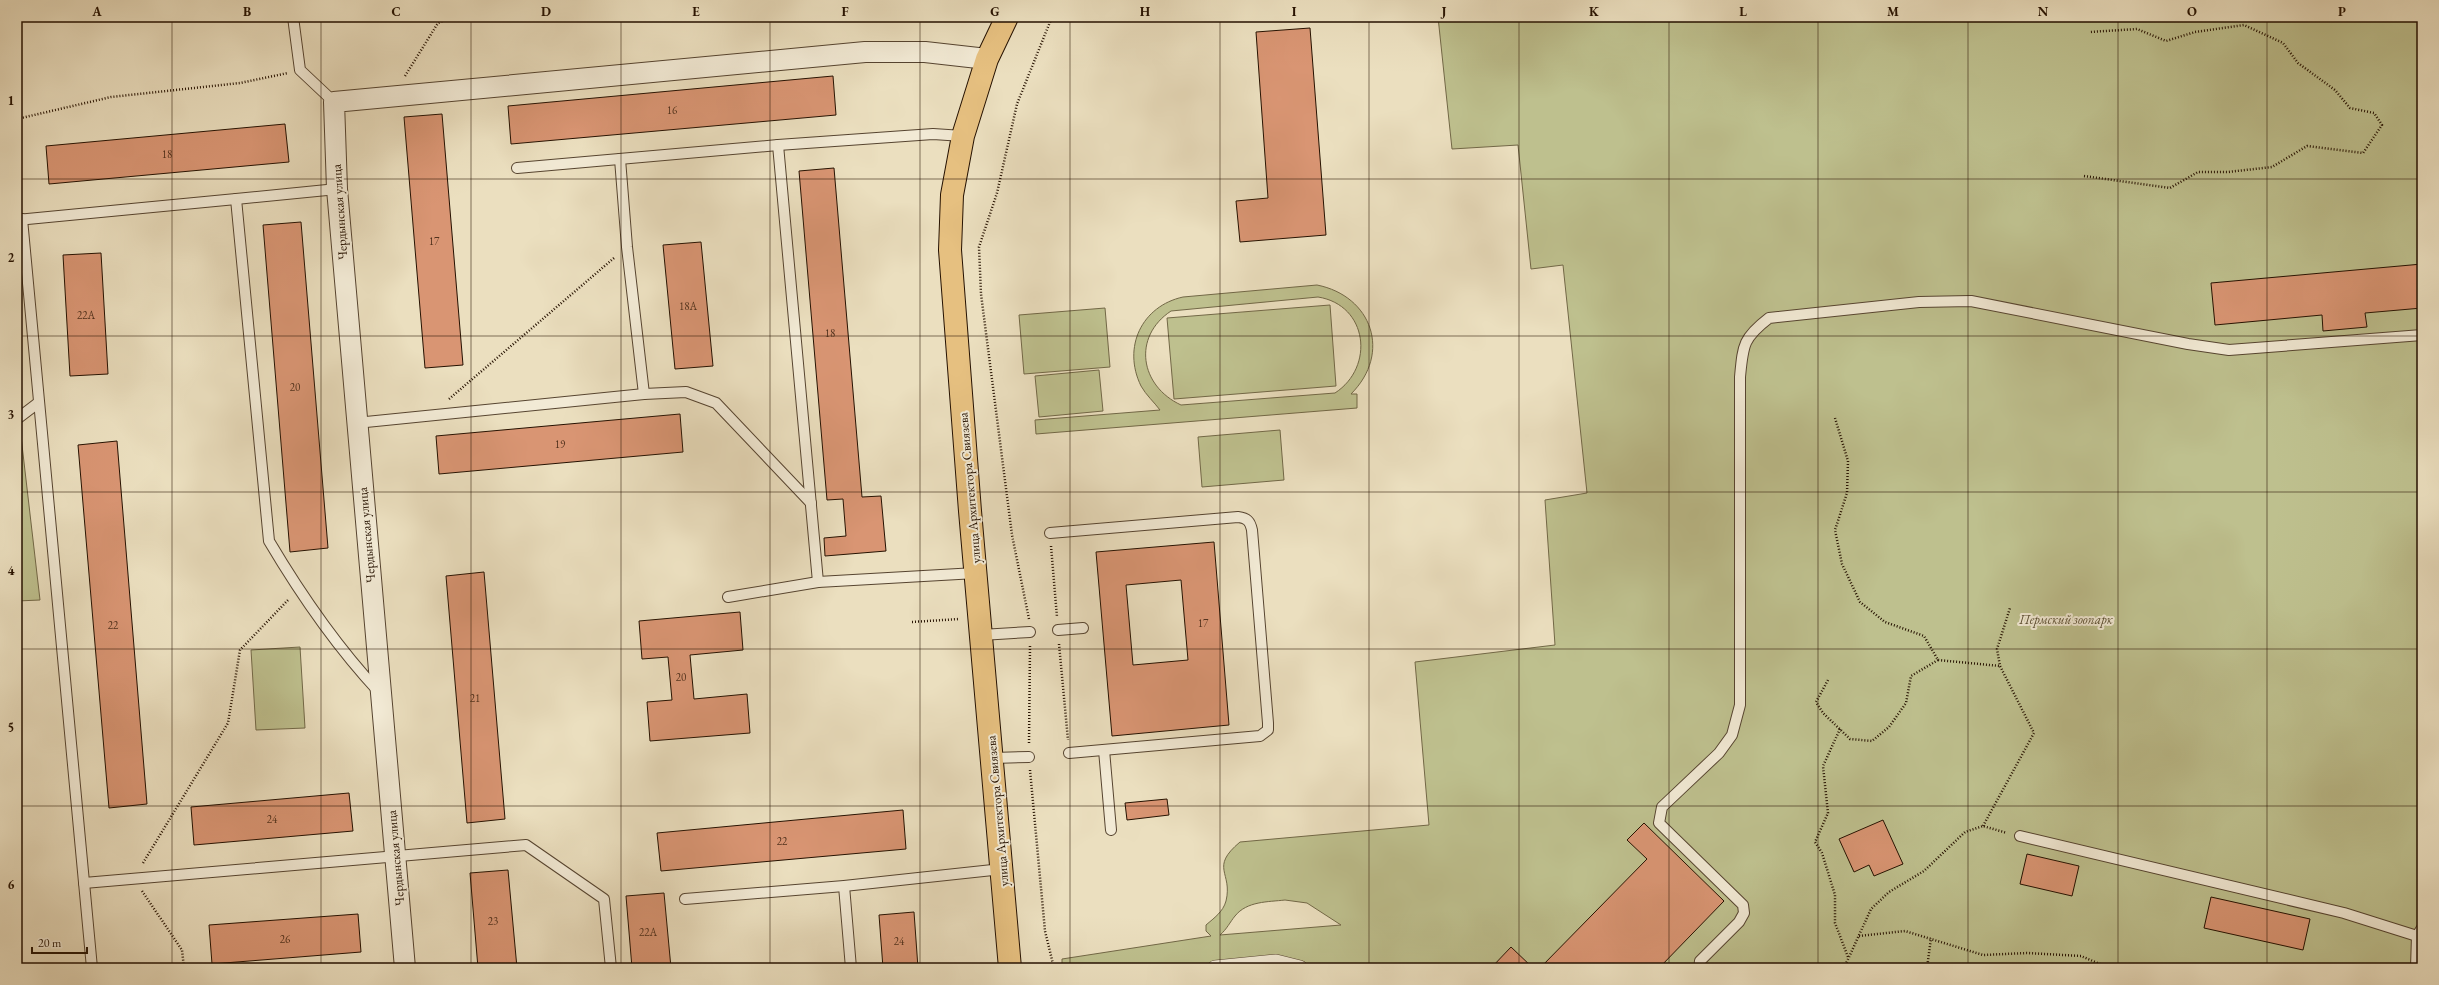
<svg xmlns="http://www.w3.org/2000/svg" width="2439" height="985" font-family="'EB Garamond',serif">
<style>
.green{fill:#bec08e;stroke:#726847;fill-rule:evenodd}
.building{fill:#d99573;stroke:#251100;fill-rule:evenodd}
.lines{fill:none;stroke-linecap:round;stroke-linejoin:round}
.service-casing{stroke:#564430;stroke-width:12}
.pedestrian-casing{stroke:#564430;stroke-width:16}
.minor-casing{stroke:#564430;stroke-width:22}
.primary-casing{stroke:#251100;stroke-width:24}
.path{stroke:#251100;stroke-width:2.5;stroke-dasharray:1 2;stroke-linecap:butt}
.service{stroke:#f2ead5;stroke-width:10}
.pedestrian{stroke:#f2ead5;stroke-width:15}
.minor{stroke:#f2ead5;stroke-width:20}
.primary{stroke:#e6c080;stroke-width:22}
.grid{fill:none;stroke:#251100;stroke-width:1;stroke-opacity:0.55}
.labels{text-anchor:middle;stroke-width:4;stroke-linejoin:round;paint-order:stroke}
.number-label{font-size:11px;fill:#52321d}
.street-label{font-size:13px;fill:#251100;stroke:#f2ead5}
.park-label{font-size:13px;font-style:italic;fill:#5b4e32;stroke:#f2ead5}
.neatline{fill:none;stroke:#251100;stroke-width:1.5}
.grid-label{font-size:13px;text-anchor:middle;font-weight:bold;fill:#251100}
</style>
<rect width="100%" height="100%" fill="#ebdfbf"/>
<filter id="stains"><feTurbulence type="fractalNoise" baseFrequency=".005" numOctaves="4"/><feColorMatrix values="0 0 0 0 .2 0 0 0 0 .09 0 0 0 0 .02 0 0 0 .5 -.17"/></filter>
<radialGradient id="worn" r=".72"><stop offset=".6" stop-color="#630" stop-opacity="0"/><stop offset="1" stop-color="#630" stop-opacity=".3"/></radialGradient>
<!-- green -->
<g class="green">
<path d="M1438,17H2422V968H1062V959L1211,936L1206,931V925C1214,918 1223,912 1226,901C1233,872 1209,868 1240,842L1429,825L1415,662L1555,645L1545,500L1587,493L1563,265L1531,269L1518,145L1452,149ZM1285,900L1307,903L1341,925L1220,935C1227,929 1230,922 1235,916C1247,901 1268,902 1285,900Z"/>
<path d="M1317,285C1372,296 1392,353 1351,394H1357V408L1036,434L1035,420L1160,410C1154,402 1146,395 1141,386C1122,347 1142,306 1183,297ZM1318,297C1368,305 1375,367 1335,393L1181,405C1140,386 1132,337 1171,311Z"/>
<polygon points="1330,305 1336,386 1174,399 1167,318"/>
<polygon points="1105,308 1110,367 1024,374 1019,315"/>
<polygon points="1099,370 1103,411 1039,417 1035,376"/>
<polygon points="17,402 40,600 17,601"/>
<polygon points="1280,430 1284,480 1202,487 1198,437"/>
<polygon points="300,647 305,728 256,730 251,650"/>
</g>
<!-- building -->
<g class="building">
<polygon points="1310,28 1326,235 1240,242 1236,201 1268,198 1256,32"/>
<polygon points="833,76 836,115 511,144 508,106"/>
<polygon points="442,114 463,365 425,368 404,117"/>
<polygon points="285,124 289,162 49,184 46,146"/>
<polygon points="834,168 862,497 881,496 886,551 825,556 824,538 846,536 843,499 827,500 799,171"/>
<polygon points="301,222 328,548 290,552 263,225"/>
<polygon points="701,242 713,366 675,369 663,245"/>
<polygon points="101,253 108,374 70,376 63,255"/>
<polygon points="2422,264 2422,308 2365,313 2367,327 2323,331 2322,315 2215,325 2211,283"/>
<polygon points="680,414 683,452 439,474 436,436"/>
<polygon points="117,441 147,804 109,808 78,445"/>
<path d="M1214,542L1229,725L1112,736L1096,552ZM1181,580L1188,660L1133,665L1126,585Z"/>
<polygon points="484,572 505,819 467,823 446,576"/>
<polygon points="740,612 743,650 690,655 694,699 747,694 750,733 650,741 647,702 672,700 668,657 642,659 639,621"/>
<polygon points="349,793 353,831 194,845 191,807"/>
<polygon points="1167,799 1169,815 1127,820 1125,803"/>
<polygon points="903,810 906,849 661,871 657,833"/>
<polygon points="1883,820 1903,864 1874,876 1869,865 1854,872 1839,839"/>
<polygon points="1644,823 1724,901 1659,968 1540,968 1647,859 1627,840"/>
<polygon points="2027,854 2079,866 2072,896 2020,884"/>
<polygon points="508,870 517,968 478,968 470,873"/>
<polygon points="664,893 671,968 632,968 626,896"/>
<polygon points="2211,897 2310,919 2303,950 2204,928"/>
<polygon points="914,912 918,968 883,968 879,915"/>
<polygon points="358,914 361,952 212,964 209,925"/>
<polygon points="1511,947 1533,968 1491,968"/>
</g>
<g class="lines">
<!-- service casing -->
<g class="service-casing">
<g id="service">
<polyline points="293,17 300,70 334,102"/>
<polyline points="778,145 818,582 976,573"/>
<polyline points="620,159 627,247 644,394"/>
<polyline points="517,168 778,145 933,134 963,136"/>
<path d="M337,189L236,199L269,541C301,595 336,646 379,692"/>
<polyline points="22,219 92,968"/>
<polyline points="17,220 236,199"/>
<polyline points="17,419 38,403"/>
<polyline points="356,423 644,394 686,392 716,403 811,503"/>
<path d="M1050,533L1238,517C1247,518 1250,521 1252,530L1268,723V730L1260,736L1069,753"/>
<polyline points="728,597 818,582"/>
<polyline points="1058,630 1083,628"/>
<polyline points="981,635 1030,632"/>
<polyline points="1104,750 1111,830"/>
<polyline points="993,758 1029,757"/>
<polyline points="2020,836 2344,913 2417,936"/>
<polyline points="84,883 526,845 604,899 611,968"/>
<polyline points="844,886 851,968"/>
<polyline points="685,899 844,886 1002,869"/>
<path d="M1699,968L1700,961L1739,922L1744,913L1743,905L1659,823L1662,807L1719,753L1732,735L1740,705V377C1743,345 1743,338 1769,318L1919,302L1971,301L2188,344L2229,350L2422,335"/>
<polyline points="2416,968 2417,936 2422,928"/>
</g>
</g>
<!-- pedestrian casing -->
<g class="pedestrian-casing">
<polyline id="pedestrian" points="1215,968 1276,962 1300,968"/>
</g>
<!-- minor casing -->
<g class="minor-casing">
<polyline id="minor" points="405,968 337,189 334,102 865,52 925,52 987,59"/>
</g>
<!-- primary casing -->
<g class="primary-casing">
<polyline id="primary" points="1007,17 987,59 963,136 952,195 950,250 970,511 1010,968"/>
</g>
<!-- path -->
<g class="path">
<polyline points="405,76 438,23 451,17"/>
<polyline points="17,119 111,97 240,83 288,73"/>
<polyline points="2084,176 2170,188 2198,172 2228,172 2272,167 2307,146 2363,153 2382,125 2374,113 2350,108 2335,90 2298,63 2283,43 2244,25 2195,32 2166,41 2137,29 2090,32"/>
<polyline points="449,399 614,258"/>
<polyline points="1835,418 1848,461 1847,493 1835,530 1842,564 1860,602 1885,622 1924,636 1938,660 2000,666"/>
<polyline points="1051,546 1057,617"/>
<polyline points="1029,619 1012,535 981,294 979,247 997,193 1017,104 1052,17"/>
<polyline points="912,622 959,619"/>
<polyline points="1059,644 1068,740"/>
<polyline points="1828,680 1816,702 1823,713 1850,739 1872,741 1889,727 1906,703 1911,676 1938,660"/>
<polyline points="1840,729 1823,766 1828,813 1815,842 1822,853 1835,895 1835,923 1848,957"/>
<polyline points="1029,743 1030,646"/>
<polyline points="1030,770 1045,931 1054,968"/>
<polyline points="1983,826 2034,733 2000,666 1997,649 2010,608"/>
<polyline points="143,863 228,723 240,650 289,599"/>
<polyline points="142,891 182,950 184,968"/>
<polyline points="1859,936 1905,931 1983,955 2027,953 2081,956 2109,968"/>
<polyline points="1844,968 1871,909 1889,892 1924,871 1965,832 1983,826 2007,833"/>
<polyline points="1927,968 1931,938"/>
</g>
<!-- service -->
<use href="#service" class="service"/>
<!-- pedestrian -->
<use href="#pedestrian" class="pedestrian"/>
<!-- minor -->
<use href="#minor" class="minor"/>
<!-- primary -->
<use href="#primary" class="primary"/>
</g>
<!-- grid -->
<path class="grid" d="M172,17V968M321,17V968M471,17V968M621,17V968M770,17V968M920,17V968M1070,17V968M1220,17V968M1369,17V968M1519,17V968M1669,17V968M1818,17V968M1968,17V968M2118,17V968M2267,17V968M17,179H2422M17,336H2422M17,492H2422M17,649H2422M17,806H2422"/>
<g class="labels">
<!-- number labels -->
<g class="number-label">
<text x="672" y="114">16</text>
<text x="167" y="158">18</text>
<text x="434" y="245">17</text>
<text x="688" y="310">18А</text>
<text x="86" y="319">22А</text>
<text x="830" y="337">18</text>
<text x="295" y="391">20</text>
<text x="560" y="448">19</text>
<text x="1203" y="627">17</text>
<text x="113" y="629">22</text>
<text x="681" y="681">20</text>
<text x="475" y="702">21</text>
<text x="272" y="823">24</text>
<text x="782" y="845">22</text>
<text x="493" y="925">23</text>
<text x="648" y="936">22А</text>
<text x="285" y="943">26</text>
<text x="899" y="945">24</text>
</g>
<!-- street labels -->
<g class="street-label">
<text transform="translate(339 212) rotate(-94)" y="5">Чердынская улица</text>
<text transform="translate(969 488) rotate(-95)" y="5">улица Архитектора Свиязева</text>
<text transform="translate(366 535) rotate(-95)" y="5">Чердынская улица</text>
<text transform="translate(997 811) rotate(-95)" y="5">улица Архитектора Свиязева</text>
<text transform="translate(395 858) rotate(-95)" y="5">Чердынская улица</text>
</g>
<!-- park labels -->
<g class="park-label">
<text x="2066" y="624">Пермский зоопарк</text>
</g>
</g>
<!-- margin -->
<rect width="2439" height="985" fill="none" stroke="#ebdfbf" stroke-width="44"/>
<!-- scale -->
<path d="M32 947v6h55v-6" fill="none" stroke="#251100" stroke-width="2"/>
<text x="38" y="947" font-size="12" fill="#251100" stroke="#f2ead5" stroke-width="3" paint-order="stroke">20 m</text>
<rect x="22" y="22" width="2395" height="941" class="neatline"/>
<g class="grid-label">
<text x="97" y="16">A</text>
<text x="247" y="16">B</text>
<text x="396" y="16">C</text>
<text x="546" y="16">D</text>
<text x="696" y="16">E</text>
<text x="845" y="16">F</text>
<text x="995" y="16">G</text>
<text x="1145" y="16">H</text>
<text x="1294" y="16">I</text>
<text x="1444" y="16">J</text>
<text x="1594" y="16">K</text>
<text x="1743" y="16">L</text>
<text x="1893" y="16">M</text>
<text x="2043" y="16">N</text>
<text x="2192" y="16">O</text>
<text x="2342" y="16">P</text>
<text x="11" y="105">1</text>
<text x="11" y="262">2</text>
<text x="11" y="419">3</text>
<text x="11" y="575">4</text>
<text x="11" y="732">5</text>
<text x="11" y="889">6</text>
</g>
<rect width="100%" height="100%" filter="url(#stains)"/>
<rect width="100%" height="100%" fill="url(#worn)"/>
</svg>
